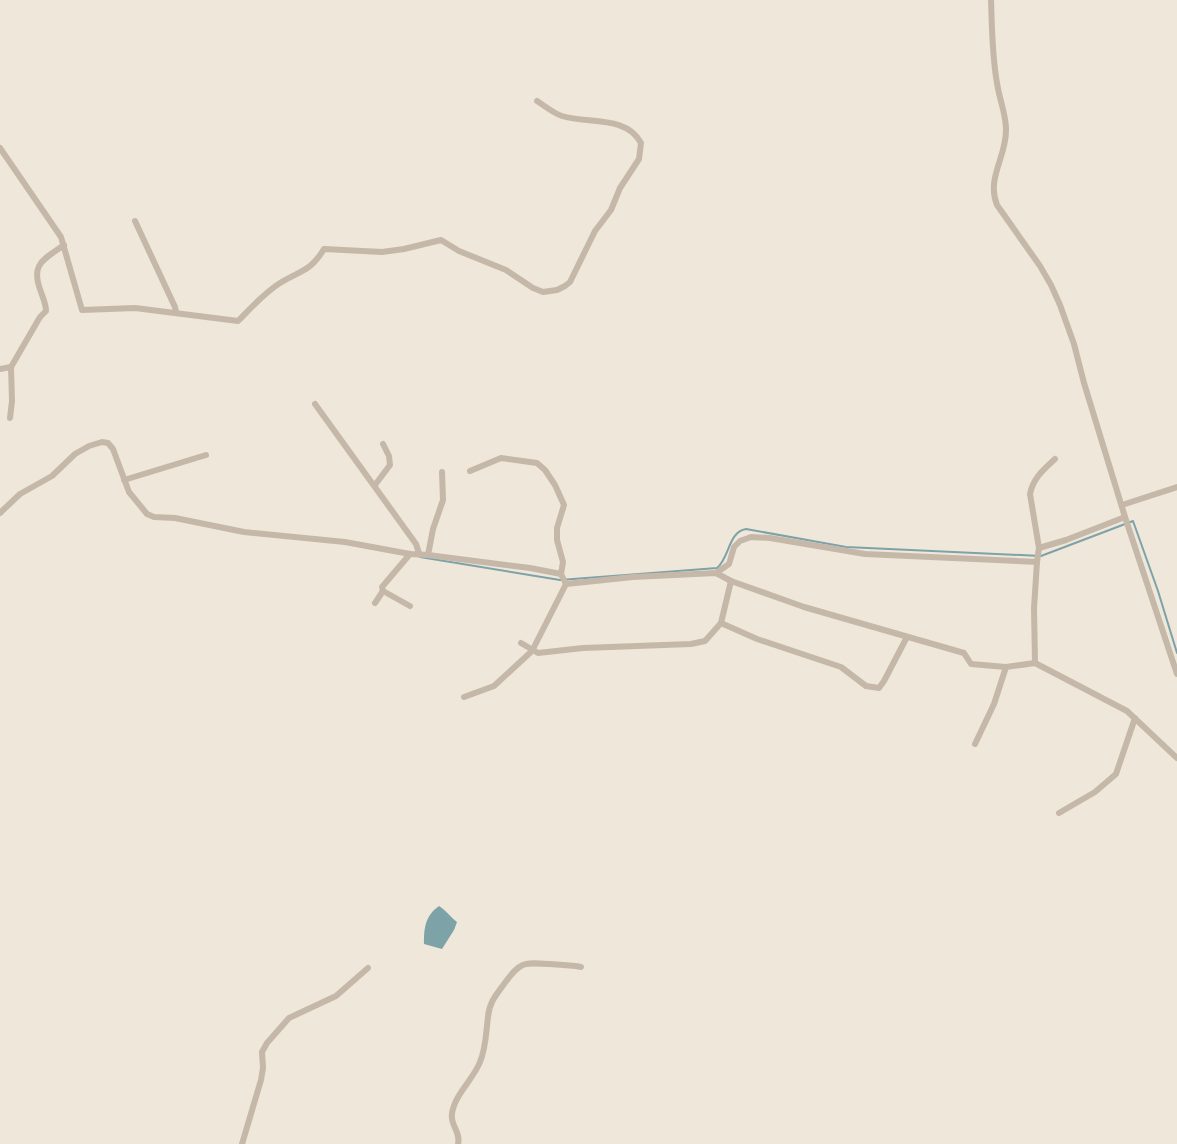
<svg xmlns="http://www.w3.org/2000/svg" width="1177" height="1144" font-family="'Titillium Web',sans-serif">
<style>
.water{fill:#7da2a8}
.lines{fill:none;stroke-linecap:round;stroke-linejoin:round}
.stream{stroke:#7da2a8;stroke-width:2}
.street{stroke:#c5b8a8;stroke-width:6}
</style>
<rect width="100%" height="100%" fill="#eee7da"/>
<!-- water -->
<path class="water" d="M439,906C447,911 450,917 457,922L454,930L442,949L424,944C424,928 425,916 439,906Z"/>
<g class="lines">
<!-- stream -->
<path class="stream" d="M420,557L560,580L717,568C730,557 728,532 746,529L846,547L1041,556L1133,521L1158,591L1177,653"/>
<!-- street -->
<g class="street">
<path d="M991,0C992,28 992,56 997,83C999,98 1006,114 1006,129C1007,156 986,178 997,205L1040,266L1051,285L1060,305L1074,344L1084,383L1125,517L1177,674"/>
<path d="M0,148L61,237L82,310L135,308L238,321C251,308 264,293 280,283C301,270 310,272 324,249L382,252L404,249L441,240L459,251L506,270L533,288L543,292L557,290L565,286L570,282L595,231L611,210L620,188L639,159L641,143C626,115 588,124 562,116C553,113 545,106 537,101"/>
<polyline points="135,221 175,307 176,312"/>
<polyline points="0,369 11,367"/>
<polyline points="315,404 416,544 419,553"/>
<path d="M10,418L12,401L11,367L40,317L46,311C46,304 43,298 41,292C30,264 43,260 64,245"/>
<polyline points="470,471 501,458 537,463 545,470 555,485 564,505 557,528 557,540 563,562 561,574 566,584"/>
<polyline points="124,480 206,455"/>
<polyline points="375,485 390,465 389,456 383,444"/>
<polyline points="1122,505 1177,487"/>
<polyline points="0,513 20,494 52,476 75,454 89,446 102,442 108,443 113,449 129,492 147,514 154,517 175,518 244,532 345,542 410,554 428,555 433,529 443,500 442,472"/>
<path d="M1039,548L1030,494C1033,478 1044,469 1055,459"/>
<polyline points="428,555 530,568 561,574"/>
<polyline points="716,573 729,564 734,547 740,541 751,537 770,538 865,554 1037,562 1039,548 1066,540 1125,517"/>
<polyline points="566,584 633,577 716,573 731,581 804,607 964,653 971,664 1006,667 1035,663 1127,711 1177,758"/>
<polyline points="375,603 383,591"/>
<polyline points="410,606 383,591 382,587 410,554"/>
<polyline points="721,623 757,639 841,667 866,686 879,688 884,681 907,637"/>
<polyline points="521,643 538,653 583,648 691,644 705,641 721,623 731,581"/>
<polyline points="1035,663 1034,608 1037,562"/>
<polyline points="464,697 494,686 532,651 566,584"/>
<polyline points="975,744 994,704 1006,667"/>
<polyline points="1059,813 1095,792 1116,774 1135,718"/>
<polyline points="242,1144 261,1080 263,1068 262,1052 267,1043 289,1018 336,996 368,968"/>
<path d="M458,1144C461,1132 450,1125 452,1114C454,1095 473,1080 480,1062C486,1048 486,1032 488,1017C489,1003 496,995 504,984C520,962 523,962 549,964C560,965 571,965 581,967"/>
</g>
</g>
</svg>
